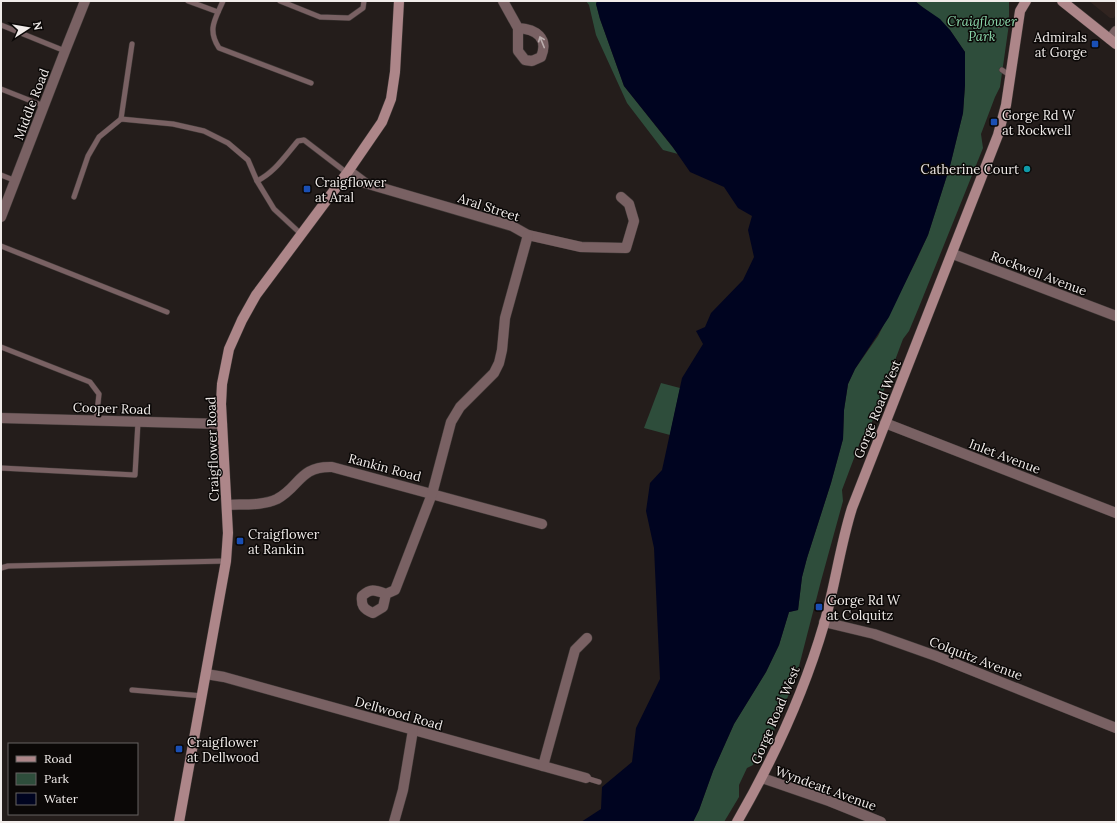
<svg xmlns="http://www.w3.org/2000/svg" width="1117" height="823" font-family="Lora,serif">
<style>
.built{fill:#312420}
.green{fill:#2e4d3b}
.water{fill:#000420}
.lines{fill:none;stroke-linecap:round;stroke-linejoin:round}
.service-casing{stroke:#413a38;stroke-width:6}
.minor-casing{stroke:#413a38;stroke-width:11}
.secondary-casing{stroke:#413a38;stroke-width:11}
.service{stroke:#796163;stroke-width:5}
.minor{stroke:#796163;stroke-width:10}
.secondary{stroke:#ad8689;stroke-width:10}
.oneway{stroke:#bbadad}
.transit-dot{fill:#1a4fb4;stroke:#0b0807;stroke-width:1.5}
.culture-dot{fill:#0f9aa8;stroke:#0b0807;stroke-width:1.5}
.labels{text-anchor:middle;stroke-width:3;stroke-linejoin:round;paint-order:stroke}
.park-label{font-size:13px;font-style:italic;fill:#8ddbae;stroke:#0b0807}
.poi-label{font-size:13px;fill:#f1ecea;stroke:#0b0807;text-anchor:start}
.street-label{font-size:13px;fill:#f1ecea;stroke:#0b0807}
</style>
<rect width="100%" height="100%" fill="#241d1b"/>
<!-- built -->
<polygon class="built" points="1089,1 1116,1 1115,16 1114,18 1110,18"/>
<!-- green -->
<g class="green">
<polygon points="586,1 597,1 596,4 600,19 624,86 678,154 663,150 627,103 596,35 589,5"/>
<polygon points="915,1 1009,1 1009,24 1000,87 995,97 981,134 983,148 919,307 909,331 903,339 869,430 862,437 842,490 843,501 821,581 797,674 768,746 764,752 758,756 753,765 747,768 739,785 739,797 724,822 693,822 699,810 713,771 734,724 766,672 779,645 789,612 798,610 802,577 807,558 831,483 843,439 844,410 848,384 855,369 878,336 916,261 928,235 950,166 963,113 965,85 965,52 950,30"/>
<polygon points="661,383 680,388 670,435 644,428"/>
</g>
<!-- water -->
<polygon class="water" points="597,1 915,1 921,6 940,19 950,30 965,52 965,85 963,113 950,166 928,235 889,317 855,369 848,384 844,410 843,439 831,483 807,558 802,577 798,610 789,612 779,645 766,672 734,724 713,771 699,810 693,822 581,822 601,809 602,787 632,762 636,728 660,679 654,548 646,511 650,483 662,470 682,378 703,344 696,331 705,327 711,313 743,280 754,257 748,230 752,216 738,208 724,187 690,172 672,146 624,86 600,19 596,4"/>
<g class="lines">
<!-- service casing -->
<g class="service-casing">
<g id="service">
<polyline points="188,1 218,12"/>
<path d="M223,1C215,20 207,29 219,48L311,83"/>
<polyline points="280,1 320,17 349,18 363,8 364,1"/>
<polyline points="1,25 65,51"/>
<polyline points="999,25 1004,23 1018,24"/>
<polyline points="1002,70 1011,76"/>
<polyline points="1,89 44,106"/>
<polyline points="121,119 132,44"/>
<polyline points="1,175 16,181"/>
<path d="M257,181C275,172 285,156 298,141L304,140L347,173"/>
<polyline points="74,197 88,156 99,137 121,119 173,124 204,131 228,143 248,160 257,181 274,209 301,234"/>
<polyline points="1,246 167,312"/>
<polyline points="1,347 90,382 99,394 96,421"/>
<polyline points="1,468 135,475 138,422"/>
<polyline points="1,568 8,566 226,561"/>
<polyline points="132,690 203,696"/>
<polyline points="586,778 599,782"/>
</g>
</g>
<!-- minor casing -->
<g class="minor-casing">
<g id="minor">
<path d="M503,1L518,28V51L525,60L532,61L541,57C549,38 536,29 518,28"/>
<polyline points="1110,39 1116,31"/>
<polyline points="349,171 365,183 512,226 528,235 581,247 626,248 634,221 629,204 621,197"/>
<polyline points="1,217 65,51 85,1"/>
<polyline points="953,254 1116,316"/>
<polyline points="1,418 222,424"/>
<polyline points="885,423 1116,513"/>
<path d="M227,505C243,504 262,506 277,499C300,487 299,466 332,467L542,524"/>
<path d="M386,594L383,607L373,613C363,609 361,605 362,596C371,588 375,590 386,594L395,590L432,494L451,422L460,407L494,373L499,363L502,350L505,318L528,235"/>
<polyline points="824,622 874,634 936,656 1116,728"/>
<polyline points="206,674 224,677 586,778"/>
<polyline points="543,766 575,650 587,638"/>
<polyline points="762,778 829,801 881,822"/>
<polyline points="394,822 403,790 413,730"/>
</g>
</g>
<!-- secondary casing -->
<g class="secondary-casing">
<g id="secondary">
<polyline points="1062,1 1116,44"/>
<polyline points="179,822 226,561 228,533 221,404 222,384 229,349 242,320 256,295 347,173 382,122 391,99 395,72 399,1"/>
<path d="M737,822C774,758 803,696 824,624C835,586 840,546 852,508L998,135L1006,105L1020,11L1026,1"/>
</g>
</g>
<!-- service -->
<use href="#service" class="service"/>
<!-- minor -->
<use href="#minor" class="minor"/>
<!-- secondary -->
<use href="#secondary" class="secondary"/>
</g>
<!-- one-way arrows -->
<defs><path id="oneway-shaft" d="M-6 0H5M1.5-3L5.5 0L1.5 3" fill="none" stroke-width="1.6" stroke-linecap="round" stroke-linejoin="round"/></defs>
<use class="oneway" href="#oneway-shaft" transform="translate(542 42) rotate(-112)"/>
<!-- markers -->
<g class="transit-dot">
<rect x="1091" y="40" width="8" height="8" rx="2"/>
<rect x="990" y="118" width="8" height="8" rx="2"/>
<rect x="303" y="185" width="8" height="8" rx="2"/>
<rect x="236" y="537" width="8" height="8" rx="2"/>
<rect x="815" y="603" width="8" height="8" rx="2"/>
<rect x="175" y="745" width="8" height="8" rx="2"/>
</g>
<circle class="culture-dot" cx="1027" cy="169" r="4"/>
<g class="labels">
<!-- park labels -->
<g class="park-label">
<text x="982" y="26">Craigflower<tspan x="982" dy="15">Park</tspan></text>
</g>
<!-- poi labels -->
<g class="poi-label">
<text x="1087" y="42" text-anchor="end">Admirals<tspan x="1087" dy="15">at Gorge</tspan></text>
<text x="1002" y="120">Gorge Rd W<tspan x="1002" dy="15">at Rockwell</tspan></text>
<text x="1019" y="174" text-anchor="end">Catherine Court</text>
<text x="315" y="187">Craigflower<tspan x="315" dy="15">at Aral</tspan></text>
<text x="248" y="539">Craigflower<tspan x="248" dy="15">at Rankin</tspan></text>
<text x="827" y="605">Gorge Rd W<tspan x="827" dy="15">at Colquitz</tspan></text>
<text x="187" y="747">Craigflower<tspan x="187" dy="15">at Dellwood</tspan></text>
</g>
<!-- street labels -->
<g class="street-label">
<text transform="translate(31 104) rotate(-69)" y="5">Middle Road</text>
<text transform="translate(489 207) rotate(18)" y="5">Aral Street</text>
<text transform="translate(1039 273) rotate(21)" y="5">Rockwell Avenue</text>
<text transform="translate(112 408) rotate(2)" y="5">Cooper Road</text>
<text transform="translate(877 409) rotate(-68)" y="5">Gorge Road West</text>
<text transform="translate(212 449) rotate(-92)" y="5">Craigflower Road</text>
<text transform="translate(1005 456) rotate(21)" y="5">Inlet Avenue</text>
<text transform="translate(385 467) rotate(15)" y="5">Rankin Road</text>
<text transform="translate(976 658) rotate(21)" y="5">Colquitz Avenue</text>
<text transform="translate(399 713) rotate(16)" y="5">Dellwood Road</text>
<text transform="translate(775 715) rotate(-67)" y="5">Gorge Road West</text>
<text transform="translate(826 788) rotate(20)" y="5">Wyndeatt Avenue</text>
</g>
</g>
<!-- border -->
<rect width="1117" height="823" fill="none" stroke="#f1ecea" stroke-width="4"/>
<!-- legend -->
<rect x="8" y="743" width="130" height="72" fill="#0b0807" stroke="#676362"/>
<rect x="16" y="756" width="20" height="6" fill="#ad8689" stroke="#676362"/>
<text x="44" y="763" font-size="12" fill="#f1ecea">Road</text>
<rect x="16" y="773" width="20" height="12" fill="#2e4d3b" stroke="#676362"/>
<text x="44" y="783" font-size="12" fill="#f1ecea">Park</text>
<rect x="16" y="793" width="20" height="12" fill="#000420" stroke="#676362"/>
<text x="44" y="803" font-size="12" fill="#f1ecea">Water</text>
<!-- north arrow -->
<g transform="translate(28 28) rotate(78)" stroke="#0b0807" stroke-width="3" paint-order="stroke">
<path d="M0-3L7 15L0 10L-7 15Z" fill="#f1ecea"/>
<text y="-6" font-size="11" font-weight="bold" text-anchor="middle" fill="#f1ecea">N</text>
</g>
</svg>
